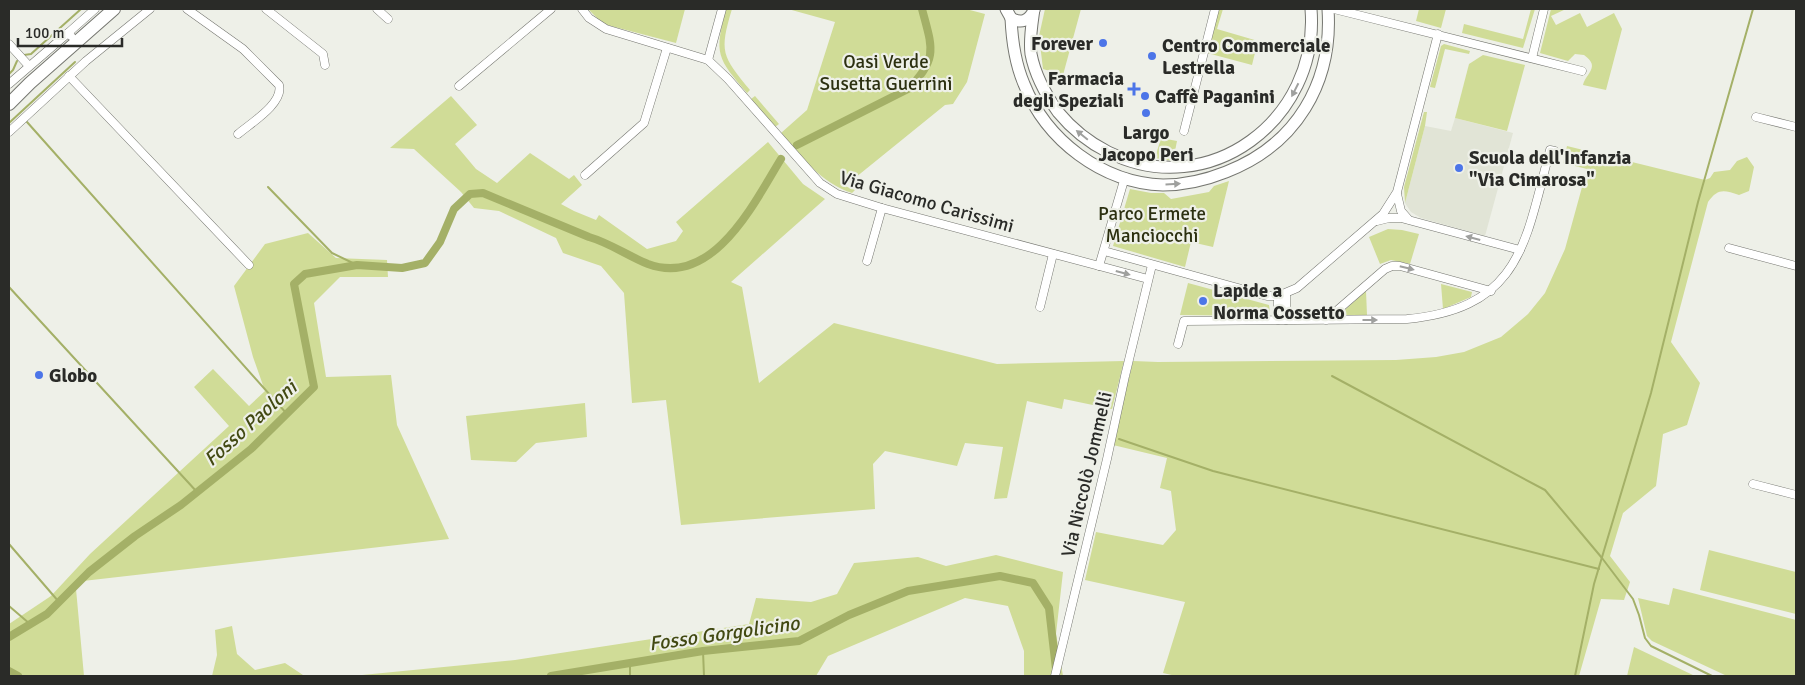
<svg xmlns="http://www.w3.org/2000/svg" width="1805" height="685" font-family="Signika,sans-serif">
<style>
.built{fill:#e1e4d6}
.green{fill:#d0dc97}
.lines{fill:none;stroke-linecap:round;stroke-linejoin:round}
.stream{stroke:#a4b067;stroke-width:2}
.canal{stroke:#a4b067;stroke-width:8}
.street-casing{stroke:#757670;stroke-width:9}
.secondary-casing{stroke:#757670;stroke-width:13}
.primary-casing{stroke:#757670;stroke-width:14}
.street{stroke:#fff;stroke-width:8}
.secondary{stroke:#fff;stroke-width:11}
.primary{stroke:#fff;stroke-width:12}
.oneway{fill:#9fa09e}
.poi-dot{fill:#4c75e8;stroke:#eef0e8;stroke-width:2}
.labels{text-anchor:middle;stroke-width:4.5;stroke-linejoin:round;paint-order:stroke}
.poi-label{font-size:19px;font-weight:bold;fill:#2a2b28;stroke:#eef0e8;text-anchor:start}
.park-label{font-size:19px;fill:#2c3010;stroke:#eef0e8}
.street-label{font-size:19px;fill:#2a2b28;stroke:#eef0e8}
.water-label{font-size:20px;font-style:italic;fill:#424912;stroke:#eef0e8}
</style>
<rect width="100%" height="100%" fill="#eef0e8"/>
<!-- built -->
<polygon class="built" points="1455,118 1513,133 1485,236 1421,218 1411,212 1405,203 1425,126 1451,131"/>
<!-- green -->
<g class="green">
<polygon points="588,9 685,9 676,43 607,25 598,19"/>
<path d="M726,9H732C719,52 722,56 750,90L747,93C717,58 714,54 726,9Z"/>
<path d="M788,9H966L985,14L967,82L953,104L945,105L845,186L855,190L852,193C821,183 802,157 781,133L807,110L835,22Z"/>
<polygon points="1045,9 1081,9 1063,75 1043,69 1039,36"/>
<polygon points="1218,9 1223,9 1217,29 1258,41 1252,65 1207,53"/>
<polygon points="1419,9 1446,9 1441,28 1416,21"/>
<polygon points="1531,9 1535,9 1523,48 1462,33 1464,24 1523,39"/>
<path d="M1551,9H1566L1551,16L1556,25L1580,13L1587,27L1614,13L1622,29L1606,90L1583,85C1586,73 1601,67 1584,55L1575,54L1568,61L1540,53Z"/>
<polygon points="1444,44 1470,51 1469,54 1445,49 1435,88 1430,87 1441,46"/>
<polygon points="1483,55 1525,65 1507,131 1455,118 1469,64"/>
<polygon points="451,96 477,125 455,144 476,169 497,183 530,153 569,179 574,175 582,185 561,204 574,211 596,220 599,215 647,249 676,241 683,231 676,222 768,142 803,184 825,199 731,282 742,287 759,383 834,323 997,364 1124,361 1112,409 1064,399 1062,409 1027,401 1007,498 994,499 1003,447 965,443 957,466 885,451 873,464 875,509 681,525 666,400 632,403 624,293 601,266 563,253 556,238 499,211 474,208 461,192 414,149 390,148"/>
<polygon points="755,96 779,124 775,127 751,99"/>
<polygon points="1424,112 1427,112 1425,126 1405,203 1404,187"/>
<polygon points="1161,138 1177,141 1173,161 1155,158"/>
<path d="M1567,146L1705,180L1710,178L1714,172L1730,170L1737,161L1747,157L1754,167L1749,191L1739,195C1724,190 1718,188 1708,202L1671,342L1700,383L1687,425L1663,434L1656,486L1623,513L1610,556L1630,582L1624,600L1601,599L1579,676H1176L1163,673L1185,602L1085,580L1096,532L1163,545L1176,530L1171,491L1160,488L1167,458L1113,445L1133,361L1158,362L1396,360L1436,357L1464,352L1501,337L1528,314L1545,293L1565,249L1587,169L1563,163Z"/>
<polygon points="1229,181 1213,247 1191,242 1185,267 1113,246 1130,189 1151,193 1164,193 1171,199 1209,192 1214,186"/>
<polygon points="1388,229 1402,230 1419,234 1410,264 1391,260 1380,264 1369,237"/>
<polygon points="308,233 336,258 387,260 388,277 340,277 314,303 326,377 391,375 397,425 449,539 83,581 76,589 84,676 9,676 9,624 51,596 90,554 229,426 194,387 213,369 249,406 265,391 253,357 234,286 265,244"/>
<polygon points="1188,283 1269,305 1270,312 1268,316 1180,315"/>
<polygon points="1441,284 1472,292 1471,297 1443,309"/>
<polygon points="1366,291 1367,315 1339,315"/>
<polygon points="585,403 587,437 536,443 516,462 471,460 466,416"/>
<polygon points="1709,550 1796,572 1796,614 1700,590"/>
<polygon points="996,555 1063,572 1056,634 1063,676 1024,676 1024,651 1008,606 965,598 828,656 816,676 212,676 217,655 215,630 232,626 237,654 255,670 285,663 303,675 352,676 515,660 749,624 756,598 811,602 837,594 854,563 918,557 946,566"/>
<polygon points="1673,588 1796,620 1796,676 1727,676 1652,641 1647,636 1638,598 1669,605"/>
<polygon points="1634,647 1695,676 1627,676"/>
</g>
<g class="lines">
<!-- stream -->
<g class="stream">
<polyline points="24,55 31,54 81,9"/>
<polyline points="9,74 13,70 17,61"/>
<polyline points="27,122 287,414"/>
<polyline points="9,123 75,62"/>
<polyline points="268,187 332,253 357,265"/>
<polyline points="9,287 197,492"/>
<polyline points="1332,376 1545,490 1602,558 1633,599 1639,615 1645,638 1651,646 1712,676"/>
<polyline points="1119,439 1213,471 1599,569"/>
<polyline points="9,544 59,602"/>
<polyline points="9,606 30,624"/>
<polyline points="703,651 704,676"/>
<polyline points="630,676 630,663"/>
<polyline points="1575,676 1594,584 1651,393 1698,202 1753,9"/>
</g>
<!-- canal -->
<g class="canal">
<path d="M797,145L908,89C939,59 932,47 922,9"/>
<path d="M9,637L47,614L89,572L135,536L181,505L251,449L314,387L294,284L305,274L357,265L402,268L425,263L440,242L454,209L470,194L483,193L589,237C610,243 628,256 648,264C713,288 754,203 781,159"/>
<polyline points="9,671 18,676"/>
<polyline points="551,676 703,651 799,641 849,615 908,591 1000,576 1033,583 1049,608 1056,669"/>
</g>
<!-- street casing -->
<g class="street-casing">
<g id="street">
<path d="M187,9L243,49L279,85C284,103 251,123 238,134"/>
<polyline points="266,9 323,54 325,65"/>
<polyline points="377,9 388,19"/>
<polyline points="582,9 589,18 606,29 708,60 728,79 820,183 837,194 882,208 1148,279"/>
<polyline points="1334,9 1582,71"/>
<polyline points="71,36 68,33 95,9"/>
<polyline points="9,44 29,66"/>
<polyline points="1532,58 1544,9"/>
<polyline points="708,60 722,9"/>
<polyline points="69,76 249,265"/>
<polyline points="9,84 68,33"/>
<polyline points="459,86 551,9"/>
<polyline points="1756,117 1796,127"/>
<polyline points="1184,131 1215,9"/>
<polyline points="9,132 86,61 150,9"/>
<polyline points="585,175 644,123 667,48"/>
<polyline points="1397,194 1401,211 1408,219"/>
<polyline points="1377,221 1389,218 1401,218 1520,250"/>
<polyline points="1729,248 1796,266"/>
<polyline points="1104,251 1267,296 1278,296 1297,288 1383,214 1397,192 1438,34"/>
<polyline points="867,261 882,208"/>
<polyline points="1099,266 1125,177"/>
<polyline points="1278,296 1278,320"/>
<polyline points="1040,307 1053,254"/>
<polyline points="1286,320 1286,294"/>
<polyline points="1326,320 1385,269 1392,266 1400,266 1491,291"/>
<path d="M1178,344L1184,321L1407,319C1521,308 1525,243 1550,150L1555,151"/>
<polyline points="1753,484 1796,495"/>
<polyline points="1055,676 1107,459 1125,376 1152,265"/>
</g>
</g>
<!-- secondary casing -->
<g class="secondary-casing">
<g id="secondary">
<path d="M1006,9L1011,18C1021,24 1029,21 1034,10"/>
<path d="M1034,9C1032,24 1029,39 1031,54C1035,75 1046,95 1058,112C1072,129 1088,142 1108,152C1209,203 1320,119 1311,9"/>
<path d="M1011,18C1012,41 1015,63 1024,84C1046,140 1102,183 1163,185C1184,185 1206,180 1226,172C1296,145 1333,83 1328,9"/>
</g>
</g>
<!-- primary casing -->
<g class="primary-casing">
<polyline id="primary" points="9,104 30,83 114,9"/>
</g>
<!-- street -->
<use href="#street" class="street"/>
<!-- secondary -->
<use href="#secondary" class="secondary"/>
<!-- primary -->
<use href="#primary" class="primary"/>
</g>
<!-- one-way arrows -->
<defs><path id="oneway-solid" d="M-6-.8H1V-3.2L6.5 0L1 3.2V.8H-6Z" transform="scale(1.25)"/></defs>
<g class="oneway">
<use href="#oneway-solid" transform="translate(1295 90) rotate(117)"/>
<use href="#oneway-solid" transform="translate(1082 135) rotate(-141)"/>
<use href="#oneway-solid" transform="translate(1173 184) rotate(-3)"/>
<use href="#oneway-solid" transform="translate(1473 238) rotate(-165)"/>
<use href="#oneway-solid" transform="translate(1407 268) rotate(14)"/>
<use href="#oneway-solid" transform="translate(1123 273) rotate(15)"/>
<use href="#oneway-solid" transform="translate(1370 320)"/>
</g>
<!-- markers -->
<g class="poi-dot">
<circle cx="1103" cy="43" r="5"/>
<circle cx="1152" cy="56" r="5"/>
<path d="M1131.5 81.5h5v5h5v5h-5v5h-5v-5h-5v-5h5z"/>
<circle cx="1145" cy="96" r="5"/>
<circle cx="1146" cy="113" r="5"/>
<circle cx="1459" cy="168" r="5"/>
<circle cx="1203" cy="301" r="5"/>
<circle cx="39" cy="375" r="5"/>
</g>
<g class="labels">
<!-- poi labels -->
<g class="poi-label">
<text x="1093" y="50" text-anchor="end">Forever</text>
<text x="1162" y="52">Centro Commerciale<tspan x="1162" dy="22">Lestrella</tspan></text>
<text x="1124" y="85" text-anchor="end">Farmacia<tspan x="1124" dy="22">degli Speziali</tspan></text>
<text x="1155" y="103">Caffè Paganini</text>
<text x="1146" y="139" text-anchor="middle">Largo<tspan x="1146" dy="22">Jacopo Peri</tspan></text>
<text x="1469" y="164">Scuola dell'Infanzia<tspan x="1469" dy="22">"Via Cimarosa"</tspan></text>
<text x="1213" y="297">Lapide a<tspan x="1213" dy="22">Norma Cossetto</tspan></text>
<text x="49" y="382">Globo</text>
</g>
<!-- park labels -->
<g class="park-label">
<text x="886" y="68">Oasi Verde<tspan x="886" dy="22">Susetta Guerrini</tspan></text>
<text x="1152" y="220">Parco Ermete<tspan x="1152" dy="22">Manciocchi</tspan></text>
</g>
<!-- street labels -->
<g class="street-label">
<text transform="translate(927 201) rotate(16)" y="7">Via Giacomo Carissimi</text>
<text transform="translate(1086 474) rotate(-77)" y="7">Via Niccolò Jommelli</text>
</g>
<!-- water labels -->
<g class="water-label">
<text transform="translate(250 423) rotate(-42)" y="7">Fosso Paoloni</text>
<text transform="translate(724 633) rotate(-8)" y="7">Fosso Gorgolicino</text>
</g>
</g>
<!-- border -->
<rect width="1805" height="685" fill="none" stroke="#2a2b28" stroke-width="20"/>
<!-- scale -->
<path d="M18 38v8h104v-8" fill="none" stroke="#2a2b28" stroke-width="2.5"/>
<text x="25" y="38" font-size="15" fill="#2a2b28" stroke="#eef0e8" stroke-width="4" paint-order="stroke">100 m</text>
</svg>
